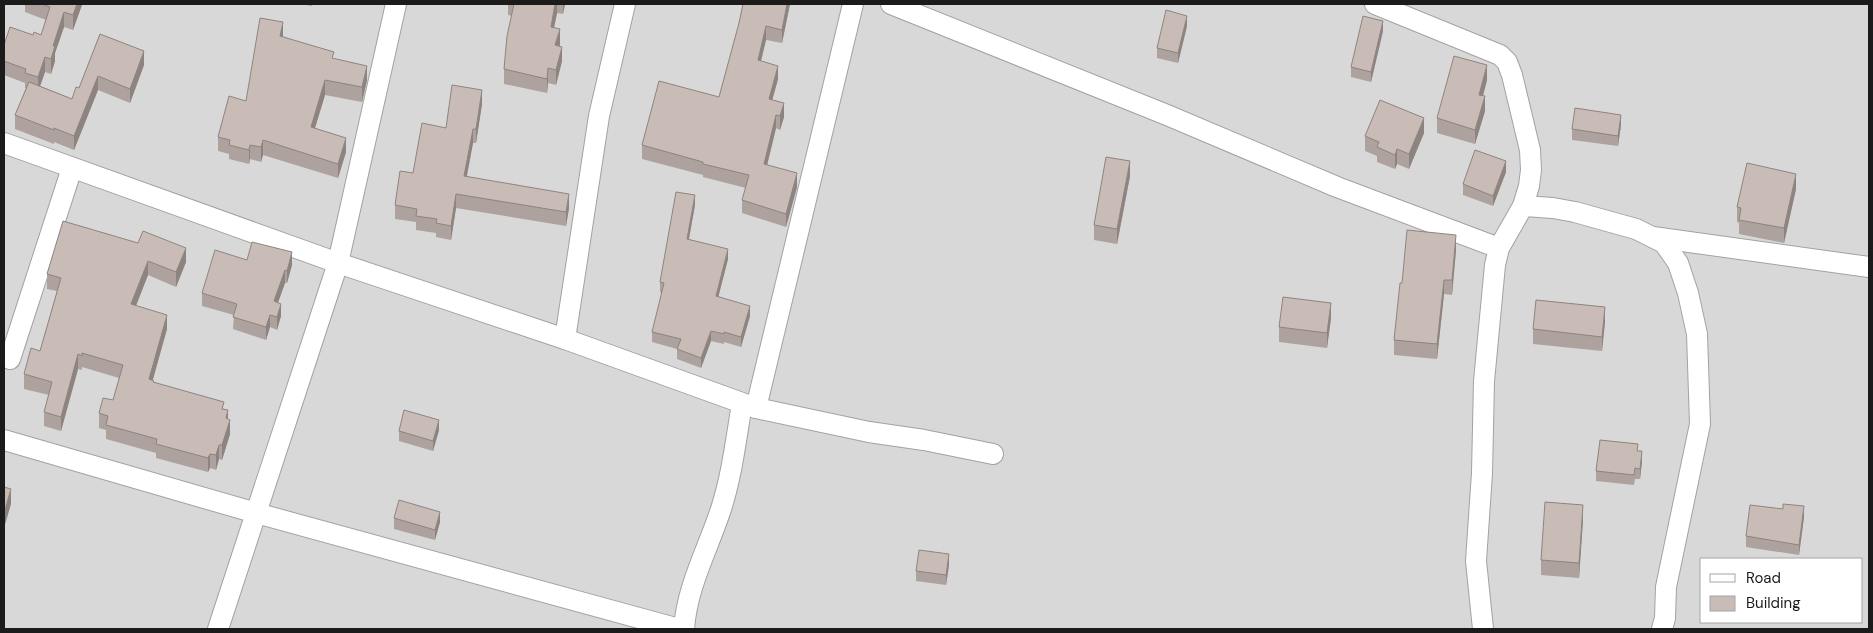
<svg xmlns="http://www.w3.org/2000/svg" width="1873" height="633" font-family="'DM Sans',sans-serif">
<style>
.residential{fill:#d9d8d8;fill-rule:evenodd}
.lines{fill:none;stroke-linecap:round;stroke-linejoin:round}
.minor-casing{stroke:#a2a2a2;stroke-width:22}
.minor{stroke:#fff;stroke-width:20}
.wall{fill:#ada29d}
.shaded-wall{fill:#8d847f}
.building{fill:#c9bcb6;stroke:#8d847f}
</style>
<rect width="100%" height="100%" fill="#ede7e0"/>
<!-- residential -->
<path class="residential" d="M4,4H1869V629H4ZM1702,559H1862V622H1702Z"/>
<g class="lines">
<!-- minor casing -->
<g class="minor-casing">
<g id="minor">
<polyline points="891,4 1167,115 1337,187 1499,248"/>
<polyline points="1375,4 1500,55 1507,62 1512,75 1530,150 1531,170 1529,186 1523,206 1499,248 1495,265 1484,381 1482,473 1476,561 1483,629"/>
<polyline points="4,143 338,263 565,339 756,408 853,4"/>
<polyline points="1523,206 1553,208 1575,212 1636,229 1664,243 1678,263 1688,293 1697,334 1700,424 1666,587 1665,618 1662,629"/>
<polyline points="1653,237 1869,267"/>
<polyline points="565,339 599,116 625,4"/>
<polyline points="10,359 72,168"/>
<polyline points="756,408 869,432 924,440 993,454"/>
<polyline points="4,440 256,513 679,629"/>
<polyline points="218,629 338,263 396,4"/>
<path d="M684,629C687,586 708,549 721,509C732,475 736,439 742,404"/>
</g>
</g>
<!-- minor -->
<use href="#minor" class="minor"/>
</g>
<!-- wall -->
<g class="wall">
<polygon points="25,4 82,4 73,30 64,27 55,53 55,61 51,74 45,72 40,86 72,99 79,88 100,34 144,65 130,103 98,90 74,150 54,142 54,144 15,129 15,115 26,88 25,88 25,83 4,75 4,45 33,35 41,35 46,20 25,12"/>
<polygon points="301,4 313,4 312,6"/>
<polygon points="507,4 565,4 563,14 557,13 554,28 560,44 560,46 562,61 556,85 548,83 547,93 504,84 504,69 512,16 508,15 508,4"/>
<polygon points="743,4 790,4 782,43 766,40 761,61 778,79 772,100 784,117 780,130 776,128 767,165 797,187 786,227 742,213 742,200 746,188 703,177 703,175 642,159 642,145 719,97 739,23"/>
<polygon points="1187,26 1178,63 1157,58 1157,48"/>
<polygon points="1383,31 1371,82 1351,77 1351,67"/>
<polygon points="282,37 334,59 367,80 362,102 325,95 315,128 346,152 338,178 263,155 261,162 250,159 249,164 229,159 229,154 218,151 218,137 246,101"/>
<polygon points="1487,80 1483,96 1485,111 1475,144 1437,133 1437,118"/>
<polygon points="482,104 476,143 473,143 467,176 569,208 566,226 456,208 451,240 436,237 436,233 416,230 416,222 395,219 395,205 413,173 446,128"/>
<polygon points="1621,125 1618,146 1572,140 1572,129"/>
<polygon points="1424,133 1409,169 1397,164 1395,169 1377,162 1377,156 1365,151 1365,136"/>
<polygon points="1506,172 1493,206 1463,195 1463,184"/>
<polygon points="1130,176 1117,244 1094,240 1094,225"/>
<polygon points="1796,189 1784,243 1739,234 1739,223 1737,222 1737,207"/>
<polygon points="695,205 689,239 728,259 718,297 750,316 741,347 724,342 724,344 711,341 701,368 677,359 677,349 652,342 652,332 662,293 660,292 660,282"/>
<polygon points="63,221 186,262 176,287 148,275 136,306 167,329 152,380 154,383 224,409 228,419 230,434 222,460 219,459 216,470 210,468 208,472 156,458 156,453 106,439 106,430 99,428 99,413 113,400 119,378 82,367 82,370 78,369 61,431 44,426 44,412 49,395 24,389 24,374 40,351 57,291 47,289 47,274"/>
<polygon points="1456,250 1452,295 1444,294 1437,359 1394,355 1394,340 1402,283"/>
<polygon points="247,260 292,265 287,283 285,283 278,302 281,316 277,330 270,327 266,340 233,329 234,315 202,306 202,293"/>
<polygon points="1331,318 1327,348 1279,342 1279,327"/>
<polygon points="1605,322 1602,351 1533,344 1533,329"/>
<polygon points="439,430 433,451 399,441 399,431"/>
<polygon points="1638,451 1642,461 1640,479 1635,479 1634,485 1596,481 1596,471"/>
<polygon points="1804,517 1799,555 1746,547 1746,536"/>
<polygon points="394,518 440,522 435,540 394,529"/>
<polygon points="1583,520 1579,578 1541,575 1541,560"/>
<polygon points="949,565 946,585 916,581 916,571"/>
</g>
<!-- shaded-wall -->
<g class="shaded-wall">
<polygon points="77,4 82,4 82,5 73,30 73,15"/>
<polygon points="555,4 557,4 557,13 551,42 551,27"/>
<polygon points="563,4 565,4 563,14"/>
<polygon points="787,4 790,4 782,43 782,30"/>
<polygon points="64,12 64,27 55,53 55,61 51,74 51,59 53,46"/>
<polygon points="1187,16 1187,26 1178,63 1178,53"/>
<polygon points="1383,21 1383,31 1371,82 1371,72"/>
<polygon points="283,22 283,36 280,51 280,36"/>
<polygon points="766,26 766,40 758,73 758,60"/>
<polygon points="560,29 560,44 555,59 555,45"/>
<polygon points="562,47 562,61 556,85 556,70"/>
<polygon points="144,51 144,65 130,103 130,89"/>
<polygon points="45,57 45,72 38,92 38,77"/>
<polygon points="1487,65 1487,80 1479,110 1479,95"/>
<polygon points="367,66 367,80 362,102 362,87"/>
<polygon points="778,66 778,79 769,112 769,99"/>
<polygon points="548,68 548,83 547,93 547,79"/>
<polygon points="98,76 98,90 74,150 74,136"/>
<polygon points="325,80 325,95 311,141 311,127"/>
<polygon points="482,90 482,104 476,143 476,129"/>
<polygon points="1485,96 1485,111 1475,144 1475,130"/>
<polygon points="784,103 784,117 780,130 780,116"/>
<polygon points="776,115 776,128 764,178 764,164"/>
<polygon points="1621,115 1621,125 1618,146 1618,136"/>
<polygon points="1424,118 1424,133 1409,169 1409,154"/>
<polygon points="473,129 473,143 464,190 464,176"/>
<polygon points="346,138 346,152 338,178 338,164"/>
<polygon points="263,140 263,155 261,162 261,147"/>
<polygon points="250,145 250,159 249,164 249,150"/>
<polygon points="1397,149 1397,164 1395,169 1395,155"/>
<polygon points="1130,161 1130,176 1117,244 1117,229"/>
<polygon points="1506,161 1506,172 1493,206 1493,196"/>
<polygon points="797,173 797,187 786,227 786,214"/>
<polygon points="1796,174 1796,189 1784,243 1784,228"/>
<polygon points="456,194 456,208 451,240 451,226"/>
<polygon points="569,194 569,208 566,226 566,212"/>
<polygon points="695,195 695,205 687,249 687,239"/>
<polygon points="1456,235 1456,250 1452,295 1452,280"/>
<polygon points="186,248 186,262 176,287 176,272"/>
<polygon points="728,249 728,259 716,306 716,296"/>
<polygon points="292,252 292,265 287,283 287,271"/>
<polygon points="148,261 148,275 131,318 131,304"/>
<polygon points="285,270 285,283 274,314 274,301"/>
<polygon points="1444,280 1444,294 1437,359 1437,344"/>
<polygon points="1331,303 1331,318 1327,348 1327,333"/>
<polygon points="281,304 281,316 277,330 277,317"/>
<polygon points="750,306 750,316 741,347 741,337"/>
<polygon points="1605,307 1605,322 1602,351 1602,337"/>
<polygon points="167,315 167,329 149,394 149,379"/>
<polygon points="270,315 270,327 266,340 266,327"/>
<polygon points="711,331 711,341 701,368 701,358"/>
<polygon points="78,354 78,369 61,431 61,417"/>
<polygon points="228,410 228,424 230,420 230,434 222,460 222,445 226,418"/>
<polygon points="439,420 439,430 433,451 433,441"/>
<polygon points="219,445 219,459 216,470 216,455"/>
<polygon points="1642,451 1642,461 1640,479 1640,469"/>
<polygon points="210,454 210,468 208,472 208,458"/>
<polygon points="11,489 11,504 4,528 4,513"/>
<polygon points="1583,505 1583,520 1579,578 1579,563"/>
<polygon points="1804,506 1804,517 1799,555 1799,545"/>
<polygon points="440,512 440,522 435,540 435,530"/>
<polygon points="949,554 949,565 946,585 946,575"/>
</g>
<!-- building -->
<g class="building">
<polygon points="42,4 77,4 73,15 64,12 53,46 55,46 51,59 45,57 38,77 25,73 26,69 4,61 4,45 10,27 33,35 34,32 41,35 50,7"/>
<polygon points="514,4 555,4 551,27 560,29 555,45 562,47 556,70 548,68 547,79 504,69 507,36"/>
<polygon points="743,4 787,4 782,30 766,26 758,60 778,66 769,99 784,103 780,116 776,115 764,164 797,173 786,214 742,200 749,175 703,164 703,162 642,145 659,81 719,97 739,23"/>
<polygon points="1166,10 1187,16 1178,53 1157,48"/>
<polygon points="1363,16 1383,21 1371,72 1351,67"/>
<polygon points="260,18 283,22 280,36 334,52 332,58 367,66 362,87 325,80 311,127 346,138 338,164 263,140 261,147 250,145 249,150 229,145 230,140 218,137 229,96 246,101"/>
<polygon points="100,34 144,51 130,89 98,76 74,136 54,128 54,130 15,115 29,82 72,99 76,87 79,88"/>
<polygon points="1454,56 1487,65 1479,95 1485,96 1475,130 1437,118"/>
<polygon points="452,85 482,90 476,129 473,129 464,176 569,194 566,212 456,194 451,226 436,223 437,219 416,216 417,209 395,205 400,171 413,173 422,123 446,128"/>
<polygon points="1380,100 1424,118 1409,154 1397,149 1395,155 1377,147 1379,142 1365,136"/>
<polygon points="1575,108 1621,115 1618,136 1572,129"/>
<polygon points="1475,150 1506,161 1493,196 1463,184"/>
<polygon points="1106,157 1130,161 1117,229 1094,225"/>
<polygon points="1747,163 1796,174 1784,228 1739,220 1741,208 1737,207"/>
<polygon points="676,192 695,195 687,239 728,249 716,296 750,306 741,337 724,332 724,334 711,331 701,358 677,349 681,339 652,332 664,283 660,282"/>
<polygon points="63,221 138,243 143,231 186,248 176,272 148,261 131,304 167,315 149,379 154,381 153,382 224,402 222,409 228,410 226,418 230,420 222,445 219,445 216,455 210,454 208,458 156,444 157,439 106,425 108,416 99,413 103,398 113,400 123,365 82,353 82,356 78,354 61,417 44,412 52,382 24,374 31,348 40,351 61,278 47,274"/>
<polygon points="1407,230 1456,235 1452,280 1444,280 1437,344 1394,340 1400,283 1402,283"/>
<polygon points="252,242 292,252 287,271 285,270 274,301 281,304 277,317 270,315 266,327 233,317 237,304 202,293 215,250 247,260"/>
<polygon points="1283,297 1331,303 1327,333 1279,327"/>
<polygon points="1536,300 1605,307 1602,337 1533,329"/>
<polygon points="404,410 439,420 433,441 399,431"/>
<polygon points="1600,440 1638,444 1637,451 1642,451 1640,469 1635,468 1634,475 1596,471"/>
<polygon points="4,487 11,489 4,513"/>
<polygon points="399,500 440,512 435,530 394,518"/>
<polygon points="1545,502 1583,505 1579,563 1541,560"/>
<polygon points="1783,504 1804,506 1799,545 1746,536 1750,505 1783,509"/>
<polygon points="919,550 949,554 946,575 916,571"/>
</g>
<!-- border -->
<rect width="1873" height="633" fill="none" stroke="#1b1b1b" stroke-width="10"/>
<!-- legend -->
<rect x="1700" y="558" width="162" height="65" fill="#ffffff" stroke="#a4a4a4"/>
<rect x="1710" y="574" width="25" height="8" fill="#ffffff" stroke="#a4a4a4"/>
<text x="1746" y="583" font-size="15" fill="#1b1b1b">Road</text>
<rect x="1710" y="596" width="25" height="15" fill="#c9bcb6" stroke="#a4a4a4"/>
<text x="1746" y="608" font-size="15" fill="#1b1b1b">Building</text>
</svg>
